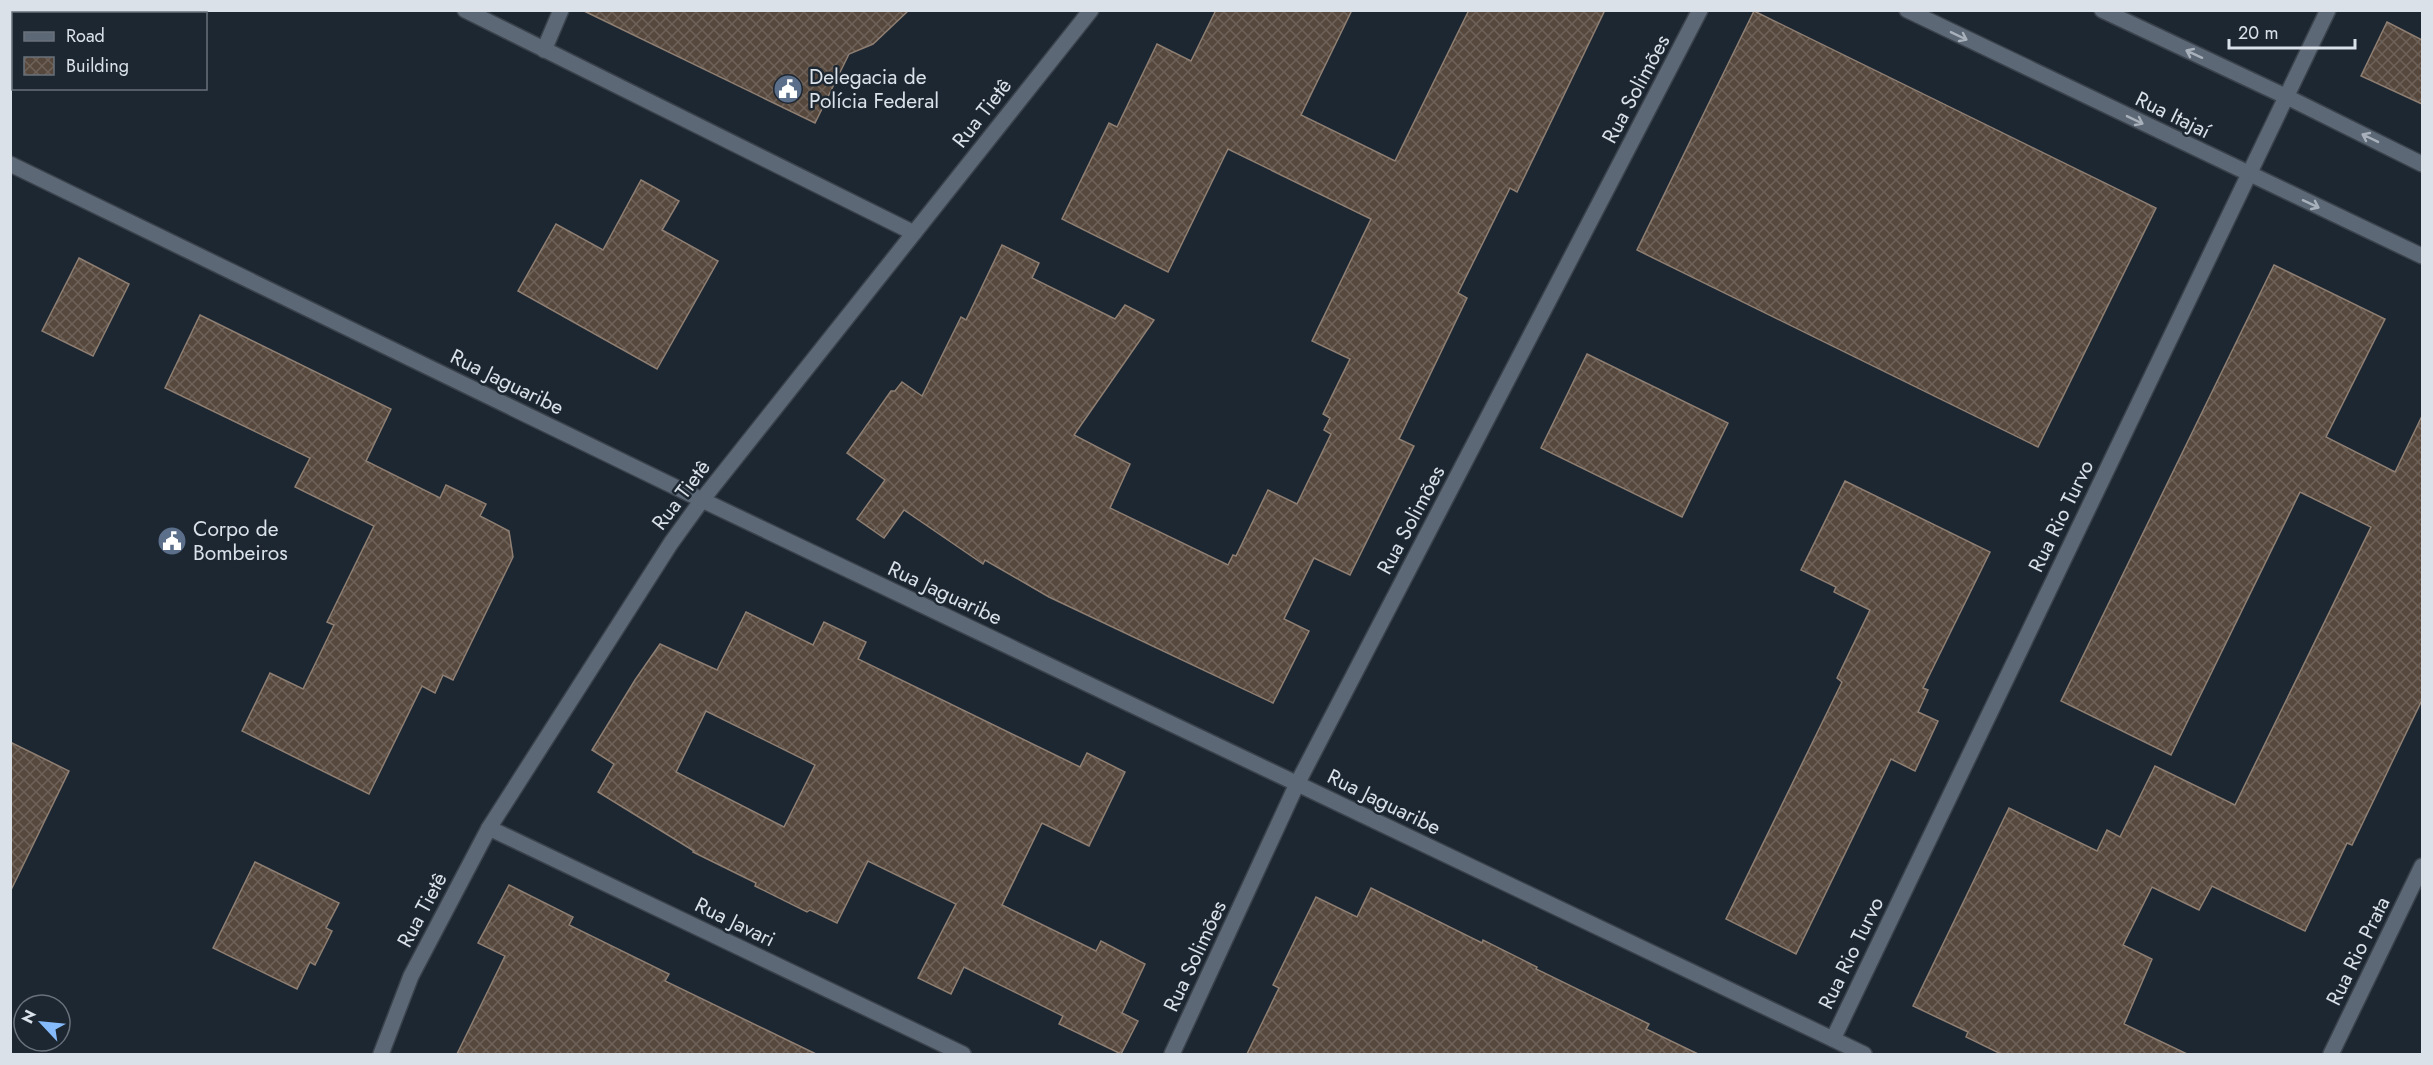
<svg xmlns="http://www.w3.org/2000/svg" width="2433" height="1065" font-family="Jost,sans-serif">
<style>
.building{fill:url(#building-cross-hatch);stroke:#8f7f73;stroke-width:1.5;fill-rule:evenodd}
.lines{fill:none;stroke-linecap:round;stroke-linejoin:round}
.service-casing{stroke:#3a424c;stroke-width:18}
.minor-casing{stroke:#3a424c;stroke-width:18}
.tertiary-casing{stroke:#3a424c;stroke-width:18}
.service{stroke:#5c6876;stroke-width:15}
.minor{stroke:#5c6876;stroke-width:15}
.tertiary{stroke:#5c6876;stroke-width:15}
.oneway{stroke:#a8b1bb}
.labels{text-anchor:middle;stroke-width:5;stroke-linejoin:round;paint-order:stroke}
.poi-label{font-size:21px;fill:#dae1e9;stroke:#1d2732;text-anchor:start}
.street-label{font-size:21px;fill:#dae1e9;stroke:#1d2732}
</style>
<defs>
<pattern id="building-cross-hatch" width="8" height="8" patternUnits="userSpaceOnUse" patternTransform="scale(1.5)"><rect width="8" height="8" fill="#56483d"/><path d="M0 0l8 8M0 8l8-8" fill="none" stroke="#6e6259"/></pattern>
</defs>
<rect width="100%" height="100%" fill="#1d2732"/>
<!-- building -->
<g class="building">
<polygon points="582,10 909,10 873,44 849,54 815,123"/>
<polygon points="1216,10 1352,10 1301,115 1395,161 1469,10 1605,10 1517,192 1510,188 1458,293 1467,298 1399,439 1414,446 1350,575 1314,558 1284,619 1309,631 1273,703 1049,597 985,560 983,564 904,510 884,538 857,519 885,480 847,453 891,391 895,391 902,382 922,396 961,317 966,320 1002,245 1039,263 1032,278 1115,319 1125,305 1154,320 1074,435 1130,464 1110,508 1228,565 1233,555 1236,556 1268,490 1297,504 1331,434 1324,430 1330,418 1323,414 1350,359 1312,341 1371,219 1228,149 1168,272 1062,219 1109,123 1117,127 1157,44 1191,61"/>
<polygon points="1754,11 2156,208 2038,447 1637,250"/>
<polygon points="2387,22 2422,40 2422,104 2361,76"/>
<polygon points="641,180 679,201 662,230 718,261 657,369 518,291 556,224 603,250"/>
<polygon points="79,258 129,284 93,356 42,331"/>
<polygon points="2274,265 2385,319 2326,437 2395,472 2422,416 2422,700 2352,845 2347,843 2305,931 2212,886 2199,910 2152,887 2123,945 2152,959 2124,1024 2187,1054 2001,1054 1966,1037 1968,1032 1913,1006 2009,808 2097,851 2107,830 2120,837 2155,766 2235,805 2371,527 2300,492 2171,755 2061,701"/>
<polygon points="200,315 391,409 366,461 440,498 446,485 486,504 480,516 509,531 513,557 453,680 443,675 435,693 422,686 369,794 242,731 270,673 303,689 334,625 327,622 374,526 295,487 310,458 165,388"/>
<polygon points="1587,354 1728,423 1682,517 1541,448"/>
<polygon points="1845,481 1990,552 1923,688 1928,690 1918,712 1938,721 1915,771 1891,759 1796,954 1726,919 1842,682 1837,678 1870,610 1834,592 1836,587 1801,570"/>
<path d="M746,612L813,645L824,622L866,642L858,659L1080,767L1087,753L1125,772L1089,846L1042,823L1002,905L1096,951L1101,941L1145,964L1122,1013L1138,1021L1121,1054L1059,1024L1063,1016L964,967L951,994L918,978L956,904L868,861L837,923L810,910L807,912L755,886L756,883L693,852L694,851L598,792L614,764L592,750L635,680L660,644L717,670ZM706,711L815,765L784,827L676,772Z"/>
<polygon points="10,742 69,771 10,892"/>
<polygon points="255,862 339,903 326,928 332,931 315,965 310,962 297,989 213,948"/>
<polygon points="509,885 573,917 569,925 669,974 665,981 816,1054 457,1054 505,956 478,943"/>
<polygon points="1371,888 1482,943 1483,940 1537,967 1536,969 1649,1024 1646,1029 1698,1054 1247,1054 1279,988 1273,985 1316,897 1357,917"/>
</g>
<g class="lines">
<!-- service casing -->
<g class="service-casing">
<g id="service">
<polyline points="465,10 914,233"/>
<polyline points="544,50 561,10"/>
</g>
</g>
<!-- minor casing -->
<g class="minor-casing">
<g id="minor">
<polyline points="10,164 702,500 1864,1054"/>
<polyline points="489,828 963,1054"/>
<polyline points="1833,1039 2328,10"/>
<polyline points="1172,1054 1297,784 1700,10"/>
<polyline points="2331,1054 2422,866"/>
</g>
</g>
<!-- tertiary casing -->
<g class="tertiary-casing">
<g id="tertiary">
<polyline points="1907,10 2422,256"/>
<polyline points="2102,10 2287,97 2422,164"/>
<polyline points="381,1054 411,976 489,828 671,543 702,500 1091,10"/>
</g>
</g>
<!-- service -->
<use href="#service" class="service"/>
<!-- minor -->
<use href="#minor" class="minor"/>
<!-- tertiary -->
<use href="#tertiary" class="tertiary"/>
</g>
<!-- one-way arrows -->
<defs><path id="oneway-shaft" d="M-6 0H5M1.5-3L5.5 0L1.5 3" fill="none" stroke-width="1.6" stroke-linecap="round" stroke-linejoin="round" transform="scale(1.5)"/></defs>
<g class="oneway">
<use href="#oneway-shaft" transform="translate(1959 36) rotate(26)"/>
<use href="#oneway-shaft" transform="translate(2194 54) rotate(-155)"/>
<use href="#oneway-shaft" transform="translate(2135 120) rotate(26)"/>
<use href="#oneway-shaft" transform="translate(2370 138) rotate(-154)"/>
<use href="#oneway-shaft" transform="translate(2311 204) rotate(25)"/>
</g>
<!-- icons -->
<defs>
<g id="civic-disc" transform="scale(1.5)"><circle r="9.5" fill="#5c6f8a" stroke="#1d2732"/><path d="M-.6-6.5H3V-4.5H.6V-3L4-1V1h2V6H-6V1h2V-1L-.6-3ZM-1.2 2.5V6h2.4V2.5Z" fill="#fff"/></g>
</defs>
<g fill-rule="evenodd">
<use href="#civic-disc" x="788" y="89"/>
<use href="#civic-disc" x="172" y="541"/>
</g>
<g class="labels">
<!-- poi labels -->
<g class="poi-label">
<text x="809" y="84">Delegacia de<tspan x="809" dy="24">Polícia Federal</tspan></text>
<text x="193" y="536">Corpo de<tspan x="193" dy="24">Bombeiros</tspan></text>
</g>
<!-- street labels -->
<g class="street-label">
<text transform="translate(1636 89) rotate(-62)" y="7">Rua Solimões</text>
<text transform="translate(982 113) rotate(-52)" y="7">Rua Tietê</text>
<text transform="translate(2173 115) rotate(26)" y="7">Rua Itajaí</text>
<text transform="translate(507 382) rotate(26)" y="7">Rua Jaguaribe</text>
<text transform="translate(681 495) rotate(-53)" y="7">Rua Tietê</text>
<text transform="translate(2061 516) rotate(-64)" y="7">Rua Rio Turvo</text>
<text transform="translate(1411 520) rotate(-62)" y="7">Rua Solimões</text>
<text transform="translate(945 593) rotate(25)" y="7">Rua Jaguaribe</text>
<text transform="translate(1384 802) rotate(26)" y="7">Rua Jaguaribe</text>
<text transform="translate(422 910) rotate(-62)" y="7">Rua Tietê</text>
<text transform="translate(735 922) rotate(26)" y="7">Rua Javari</text>
<text transform="translate(2358 951) rotate(-64)" y="7">Rua Rio Prata</text>
<text transform="translate(1851 953) rotate(-64)" y="7">Rua Rio Turvo</text>
<text transform="translate(1195 956) rotate(-65)" y="7">Rua Solimões</text>
</g>
</g>
<!-- border -->
<rect width="2433" height="1065" fill="none" stroke="#dae1e9" stroke-width="24"/>
<!-- legend -->
<rect x="12" y="12" width="195" height="78" fill="#1d2732" stroke="#69717b" stroke-width="1.5"/>
<rect x="24" y="32" width="30" height="9" fill="#5c6876" stroke="#69717b" stroke-width="1.5"/>
<text x="66" y="42" font-size="18" fill="#dae1e9">Road</text>
<rect x="24" y="57" width="30" height="18" fill="url(#building-cross-hatch)" stroke="#69717b" stroke-width="1.5"/>
<text x="66" y="72" font-size="18" fill="#dae1e9">Building</text>
<!-- north arrow -->
<g transform="translate(42 1023) rotate(296)"><circle r="28" fill="#1d2732" stroke="#69717b" stroke-width="1.5"/>
<path d="M0-4.5L10 22L0 15L-10 22Z" fill="#85bbfb"/>
<text y="-9" font-size="16" font-weight="bold" text-anchor="middle" fill="#dae1e9">N</text>
</g>
<!-- scale -->
<path d="M2229 39v9h126v-9" fill="none" stroke="#dae1e9" stroke-width="3"/>
<text x="2238" y="39" font-size="18" fill="#dae1e9" stroke="#1d2732" stroke-width="4.5" paint-order="stroke">20 m</text>
</svg>
